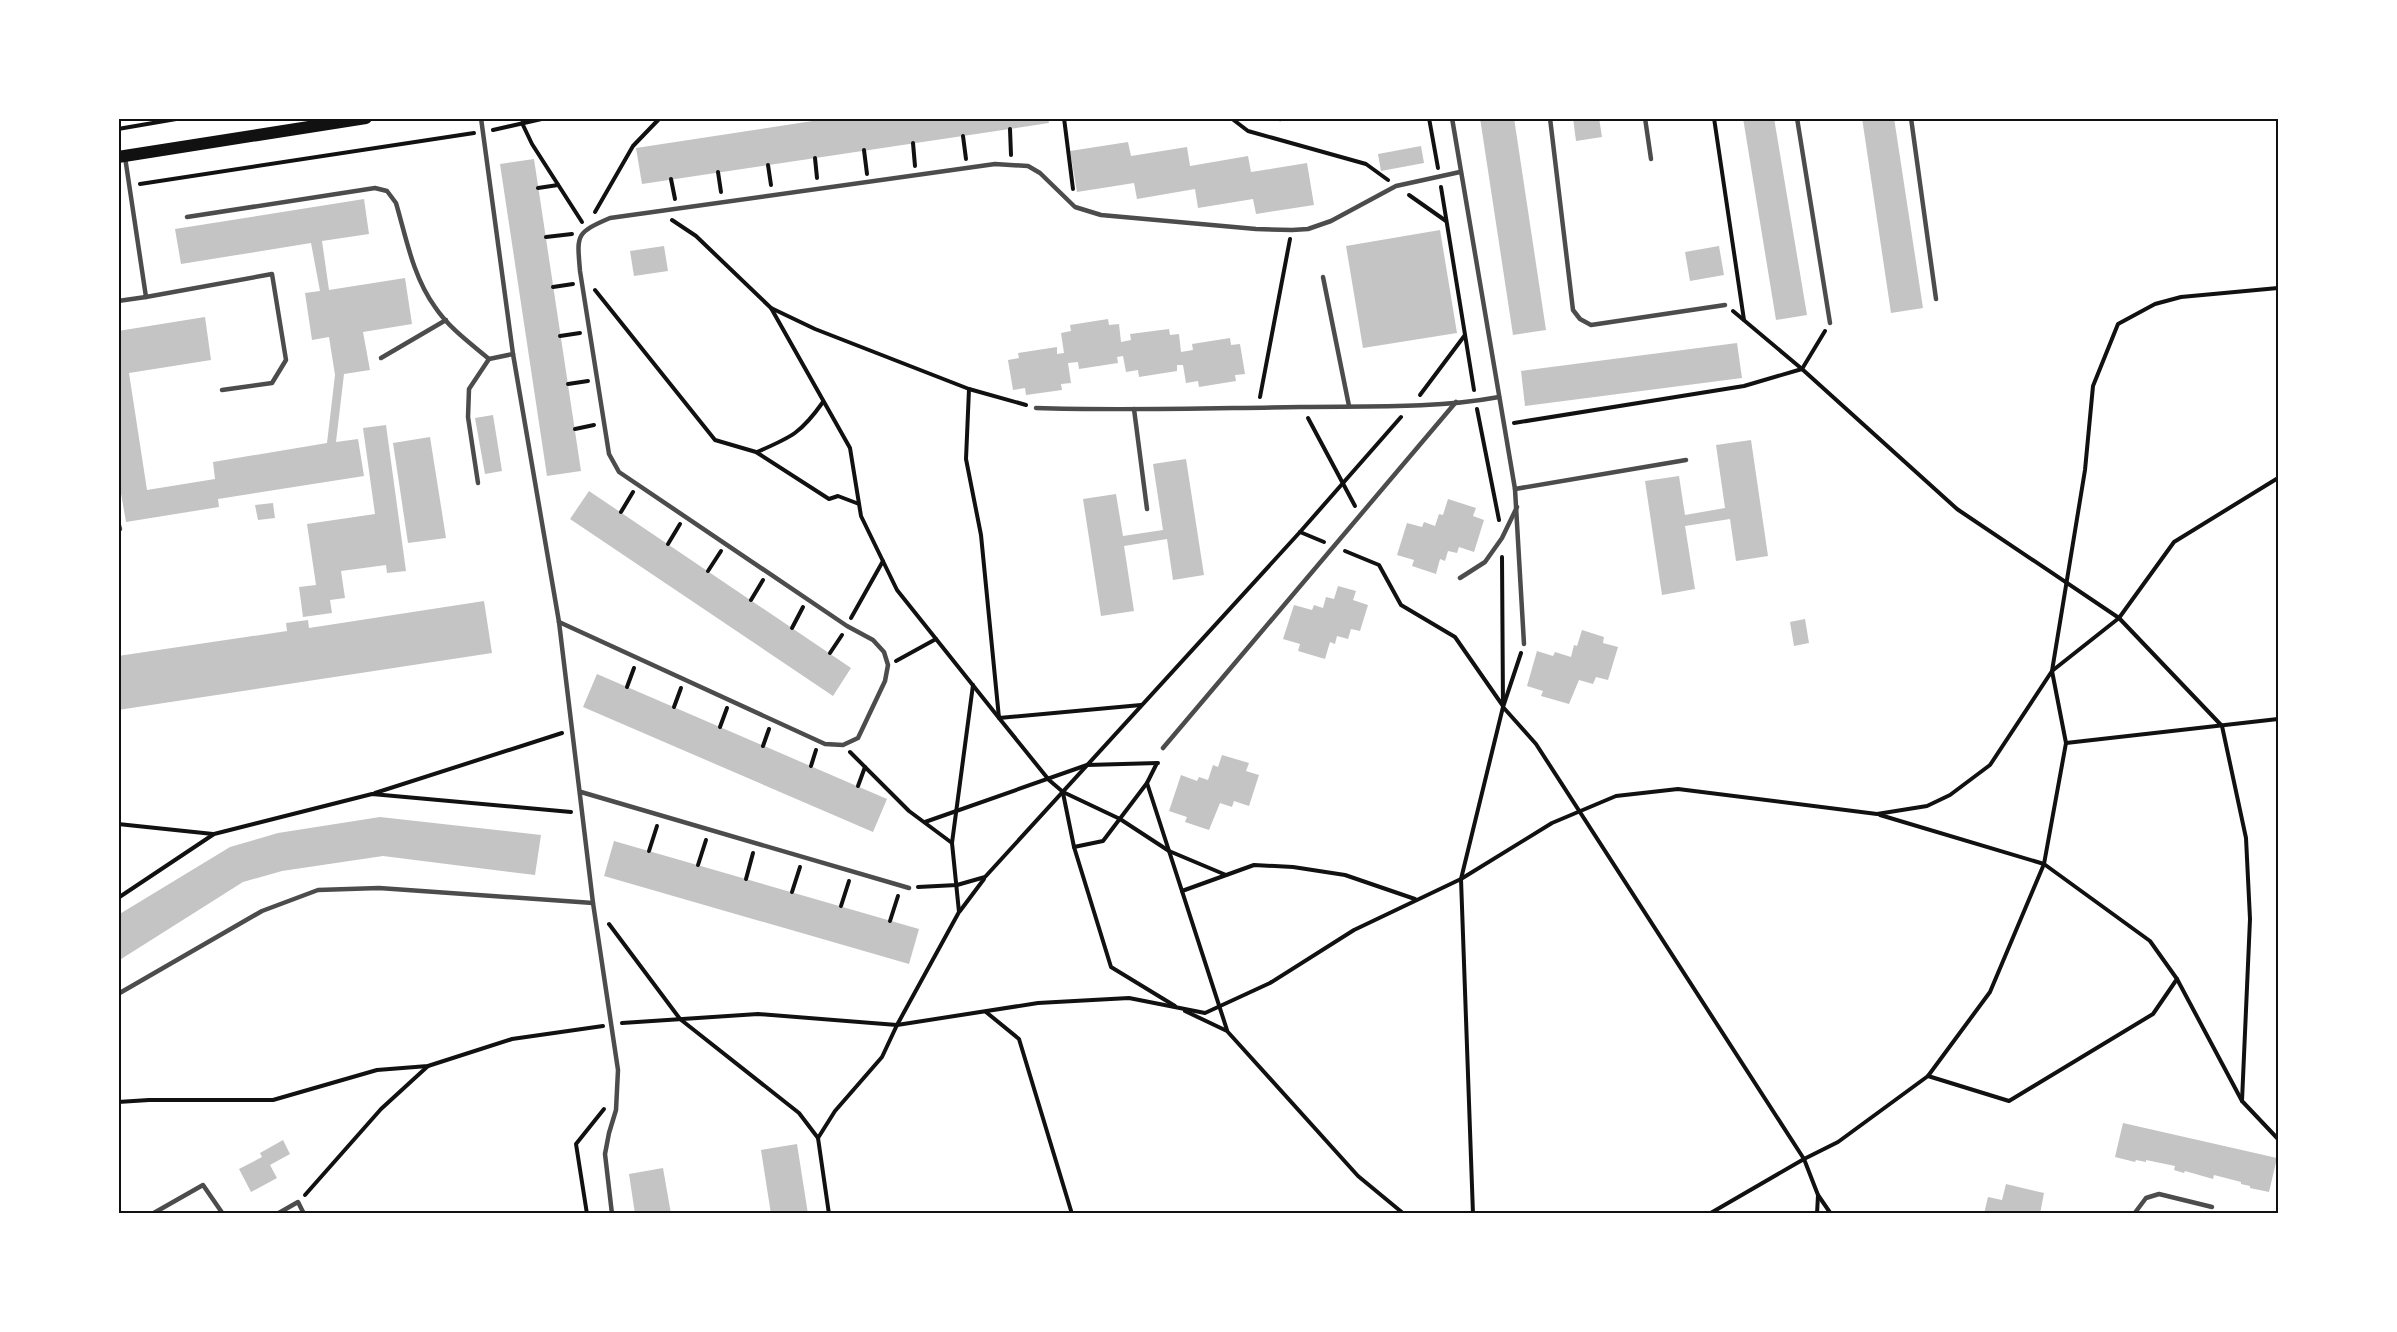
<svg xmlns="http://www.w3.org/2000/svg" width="2397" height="1332" font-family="Lora,serif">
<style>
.building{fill:#c4c4c4}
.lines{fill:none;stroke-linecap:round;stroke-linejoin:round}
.path{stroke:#111;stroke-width:4}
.service{stroke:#4c4c4c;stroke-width:4.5}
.secondary{stroke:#111;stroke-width:12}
.neatline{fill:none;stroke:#111;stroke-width:2}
</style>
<rect width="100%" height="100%" fill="#fff"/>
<!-- building -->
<g class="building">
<polygon points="832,118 1048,118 1049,123 642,184 636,148"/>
<polygon points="1480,118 1514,118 1546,330 1513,335"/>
<polygon points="1573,118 1599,118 1602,137 1576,141"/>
<polygon points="1743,118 1774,118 1807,315 1776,320"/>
<polygon points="1862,118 1894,118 1923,308 1891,313"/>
<polygon points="1128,142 1131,156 1187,147 1190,166 1248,156 1251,172 1307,163 1314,205 1256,214 1253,199 1198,208 1195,189 1137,199 1134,183 1077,192 1070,151"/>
<polygon points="1421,146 1424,163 1381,171 1378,154"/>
<polygon points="534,159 581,471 547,476 500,164"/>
<polygon points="364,199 369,234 322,241 329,290 405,278 412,324 363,332 370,370 344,374 336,442 358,439 364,476 218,499 219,507 126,522 118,476 118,331 205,317 211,360 129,373 147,490 215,479 213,462 327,443 335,375 329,337 312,340 305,293 320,291 311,243 181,264 175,229"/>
<polygon points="1440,230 1457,333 1363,348 1346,246"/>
<polygon points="664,246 668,271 634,276 630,251"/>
<polygon points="1719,246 1724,275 1690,281 1685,252"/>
<polygon points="1108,319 1109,325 1119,324 1121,342 1131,340 1130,334 1169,329 1170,335 1179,334 1181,352 1193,350 1192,344 1230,338 1231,345 1240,344 1245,374 1235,375 1236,381 1199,387 1198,381 1186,383 1183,365 1177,365 1177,371 1139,377 1138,370 1126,372 1123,356 1117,357 1118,363 1079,369 1078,362 1068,363 1071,383 1061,384 1062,390 1026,395 1025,388 1013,390 1008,360 1019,358 1018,353 1057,347 1057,354 1064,353 1061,333 1071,331 1070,325"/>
<polygon points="1737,343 1742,378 1525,406 1521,371"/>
<polygon points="493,415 502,471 485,474 475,418"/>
<polygon points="386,425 406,571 387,573 386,565 341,571 345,598 330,600 332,613 303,617 299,587 316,585 307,524 375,514 363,428"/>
<polygon points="430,437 446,538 408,543 393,443"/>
<polygon points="1751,440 1768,556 1736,561 1730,519 1685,526 1695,589 1662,595 1645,481 1679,476 1685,515 1725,508 1716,445"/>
<polygon points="1186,459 1204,575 1173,580 1167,539 1124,546 1134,611 1101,616 1083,499 1116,494 1123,536 1163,530 1153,464"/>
<polygon points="589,491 851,668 833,696 570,519"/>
<polygon points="1448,499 1476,508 1473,516 1484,520 1474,552 1459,547 1457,553 1448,551 1445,561 1440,559 1436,574 1412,566 1414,560 1397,555 1407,523 1422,527 1424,522 1435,526 1439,514 1443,515"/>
<polygon points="273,503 275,518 258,520 255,505"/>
<polygon points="1338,586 1356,591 1353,600 1368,605 1360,631 1351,629 1348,639 1337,636 1335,644 1330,642 1325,659 1298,651 1300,644 1283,639 1294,605 1312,610 1314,605 1323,608 1326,597 1334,599"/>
<polygon points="484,601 492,653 118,710 118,656 287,631 286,623 308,620 309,628"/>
<polygon points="1805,619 1809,643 1794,646 1790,622"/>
<polygon points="1582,630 1604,637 1603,643 1618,647 1608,680 1596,677 1593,684 1579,680 1569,704 1541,696 1543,691 1527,686 1537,651 1553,656 1555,652 1571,657 1574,645 1577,646"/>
<polygon points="597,674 887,799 873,832 583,707"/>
<polygon points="1222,755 1249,763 1246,771 1259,775 1249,806 1234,801 1232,807 1220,803 1209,830 1185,822 1187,817 1169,811 1181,775 1197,781 1199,777 1208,780 1213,765 1218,767"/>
<polygon points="380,817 541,835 535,875 383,856 282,871 243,882 118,961 118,915 230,847 278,833"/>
<polygon points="614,841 919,929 909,964 604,876"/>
<polygon points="2123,1123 2277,1158 2269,1192 2250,1188 2250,1186 2241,1184 2241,1182 2214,1175 2213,1179 2185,1171 2184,1173 2174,1170 2175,1166 2146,1160 2146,1162 2136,1160 2135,1162 2115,1157"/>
<polygon points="283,1140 290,1154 270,1165 277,1178 251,1192 239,1169 262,1157 260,1153"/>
<polygon points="797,1144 808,1214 771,1214 761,1150"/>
<polygon points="663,1168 671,1214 635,1214 629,1174"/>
<polygon points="2006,1184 2044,1193 2040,1214 1984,1214 1988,1197 2002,1200"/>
</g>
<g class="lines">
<!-- path -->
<g class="path">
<polyline points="1064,118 1073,189"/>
<polyline points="1231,118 1248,131 1366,164 1388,180"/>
<polyline points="1429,118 1438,168"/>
<polyline points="1714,118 1744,320"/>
<polyline points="522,123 532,144 582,222"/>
<polyline points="118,129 182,118"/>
<polyline points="1010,129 1011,155"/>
<polyline points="493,130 546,118"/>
<polyline points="963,136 966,159"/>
<polyline points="913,143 915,166"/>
<polyline points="864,150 867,174"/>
<polyline points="815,158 817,178"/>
<polyline points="768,165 771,185"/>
<polyline points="718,172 721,192"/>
<polyline points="671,179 675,199"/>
<polyline points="140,184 474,133"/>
<polyline points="1441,187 1474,390"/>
<polyline points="538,188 558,185"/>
<polyline points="1409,195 1446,221"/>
<polyline points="595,212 633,146 660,118"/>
<polyline points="672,220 696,236 771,308 815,329 969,389 1026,405"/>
<polyline points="546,237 572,234"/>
<polyline points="553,287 573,284"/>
<polyline points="595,290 715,440 756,452 829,499 838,496 859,504"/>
<polyline points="771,308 850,448 861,516 897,590 999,718 1049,780 1063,792 1120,819 1169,851 1226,875"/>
<polyline points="1733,311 1802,369 1957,509 2119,618 2222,726 2246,838 2250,919 2242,1101"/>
<polyline points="560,336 580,333"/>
<polyline points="568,384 588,381"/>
<polyline points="969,389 966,459 981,535 999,718 1141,705"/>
<polyline points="1420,395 1465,335"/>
<polyline points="1260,397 1290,239"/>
<polyline points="1477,409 1499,520"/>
<polyline points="1308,418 1355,506"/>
<polyline points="1514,423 1744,386 1802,369 1825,331"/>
<polyline points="575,429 594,425"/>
<path d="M757,452C792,437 801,433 823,402"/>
<polyline points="621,512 633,492"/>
<polyline points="1300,532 1324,542"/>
<polyline points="668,544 680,524"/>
<polyline points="1345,551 1379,565 1401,605 1455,637 1503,706"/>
<polyline points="708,571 721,551"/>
<polyline points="751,600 763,580"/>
<polyline points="851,618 883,561"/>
<polyline points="792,628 803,607"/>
<polyline points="830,653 842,635"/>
<polyline points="1521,653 1503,707 1536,744 1804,1159 1818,1195 1817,1214"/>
<polyline points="896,661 936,639"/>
<polyline points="627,687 634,668"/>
<polyline points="674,707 681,688"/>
<polyline points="720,727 727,708"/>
<polyline points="2066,743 2278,719"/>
<polyline points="763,746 769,729"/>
<polyline points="850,752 909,811 952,843"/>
<polyline points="811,766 816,750"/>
<polyline points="1147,783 1227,1030"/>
<polyline points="858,786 865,767"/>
<polyline points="375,793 562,733"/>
<polyline points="1063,793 1074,847 1111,967 1175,1006"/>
<polyline points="1880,815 2044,864 2150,941 2177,979 2242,1101 2278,1139"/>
<polyline points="925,822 1087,765 1158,763"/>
<polyline points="118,824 213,834"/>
<polyline points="1074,847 1103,841 1147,783 1157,763"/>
<polyline points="649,851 657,826"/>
<polyline points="698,865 706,840"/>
<polyline points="746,879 753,853"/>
<polyline points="918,887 957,885 985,877 1300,532 1401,417"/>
<polyline points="1182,891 1254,865 1293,867 1345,875 1415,899"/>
<polyline points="792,892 800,867"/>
<polyline points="118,898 214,834 372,794 571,812"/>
<polyline points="841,906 849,881"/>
<polyline points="960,911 984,879"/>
<polyline points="890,921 898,896"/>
<polyline points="609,924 680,1019 799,1113 818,1138"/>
<polyline points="1185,1011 1227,1031 1358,1176 1404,1214"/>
<polyline points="986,1012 1019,1039 1072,1214"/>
<polyline points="622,1023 758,1014 897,1025 1038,1003 1129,998 1205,1013 1270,983 1354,930 1461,879 1552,823 1616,796 1678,789 1877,814 1927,806 1950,795 1990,765 2052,671 2119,618 2174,542 2278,478"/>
<polyline points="1928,1076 2009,1101 2153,1014 2177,979"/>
<polyline points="118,1102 149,1100 273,1100 377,1070 428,1066 512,1039 603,1026"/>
<polyline points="305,1195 381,1109 428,1066"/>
<polyline points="1818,1195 1831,1214"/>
<polyline points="587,1214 576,1144 604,1109"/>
<polyline points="829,1214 818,1138 835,1111 882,1057 897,1025 959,912 952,843 973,685"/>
<polyline points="1473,1214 1461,879 1503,707 1502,557"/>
<polyline points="1709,1214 1804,1159 1838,1142 1928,1076 1990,992 2044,864 2066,743 2052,671 2085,470 2093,386 2118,324 2155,304 2181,297 2278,288"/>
</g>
<!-- service -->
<g class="service">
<polyline points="481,118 513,354 559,622 593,903 618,1070 616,1110 609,1133 605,1154 612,1214"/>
<polyline points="1452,118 1515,489 1524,644"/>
<polyline points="1550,118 1573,310 1580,319 1591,325 1725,305"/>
<polyline points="1645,118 1651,159"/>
<polyline points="1797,118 1830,323"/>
<polyline points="1911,118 1936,299"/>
<polyline points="1280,119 1284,118"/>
<polyline points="125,157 146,297 272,274 286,360 272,383 222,390"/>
<path d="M187,217L375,188L387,191L396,203C406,237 413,277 435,307C449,328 470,343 489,359L513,354"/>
<polyline points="1323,277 1349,406"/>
<polyline points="118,301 146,297"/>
<polyline points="381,358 446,320"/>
<path d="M1036,408C1124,411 1212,408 1300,407C1366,406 1434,409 1499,397"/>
<polyline points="1134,409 1147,509"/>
<polyline points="478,483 468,417 469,389 489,359"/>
<polyline points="1515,489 1686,460"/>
<polyline points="118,522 120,529"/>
<polyline points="1460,578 1485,562 1502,538 1517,507"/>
<path d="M559,622L825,744L843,745L858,738L885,681L888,665L884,652L873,640L847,626L619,472L609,454L580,271C577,235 575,233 610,218L995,164L1028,166L1040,173L1075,207L1101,215L1256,229L1292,230L1308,229L1331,221L1396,186L1460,172"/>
<polyline points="1163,748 1456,402"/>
<polyline points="581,792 909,888"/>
<polyline points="118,994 262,911 318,890 379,888 593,903"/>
<polyline points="152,1214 203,1185 223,1214"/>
<polyline points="277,1214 298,1202 304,1214"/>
<polyline points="2134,1214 2146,1198 2159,1194 2212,1207"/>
</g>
<!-- secondary -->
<polyline class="secondary" points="118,157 366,118"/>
</g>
<!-- border -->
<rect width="2397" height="1332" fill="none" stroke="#ffffff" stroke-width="240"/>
<rect x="120" y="120" width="2157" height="1092" class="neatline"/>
</svg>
